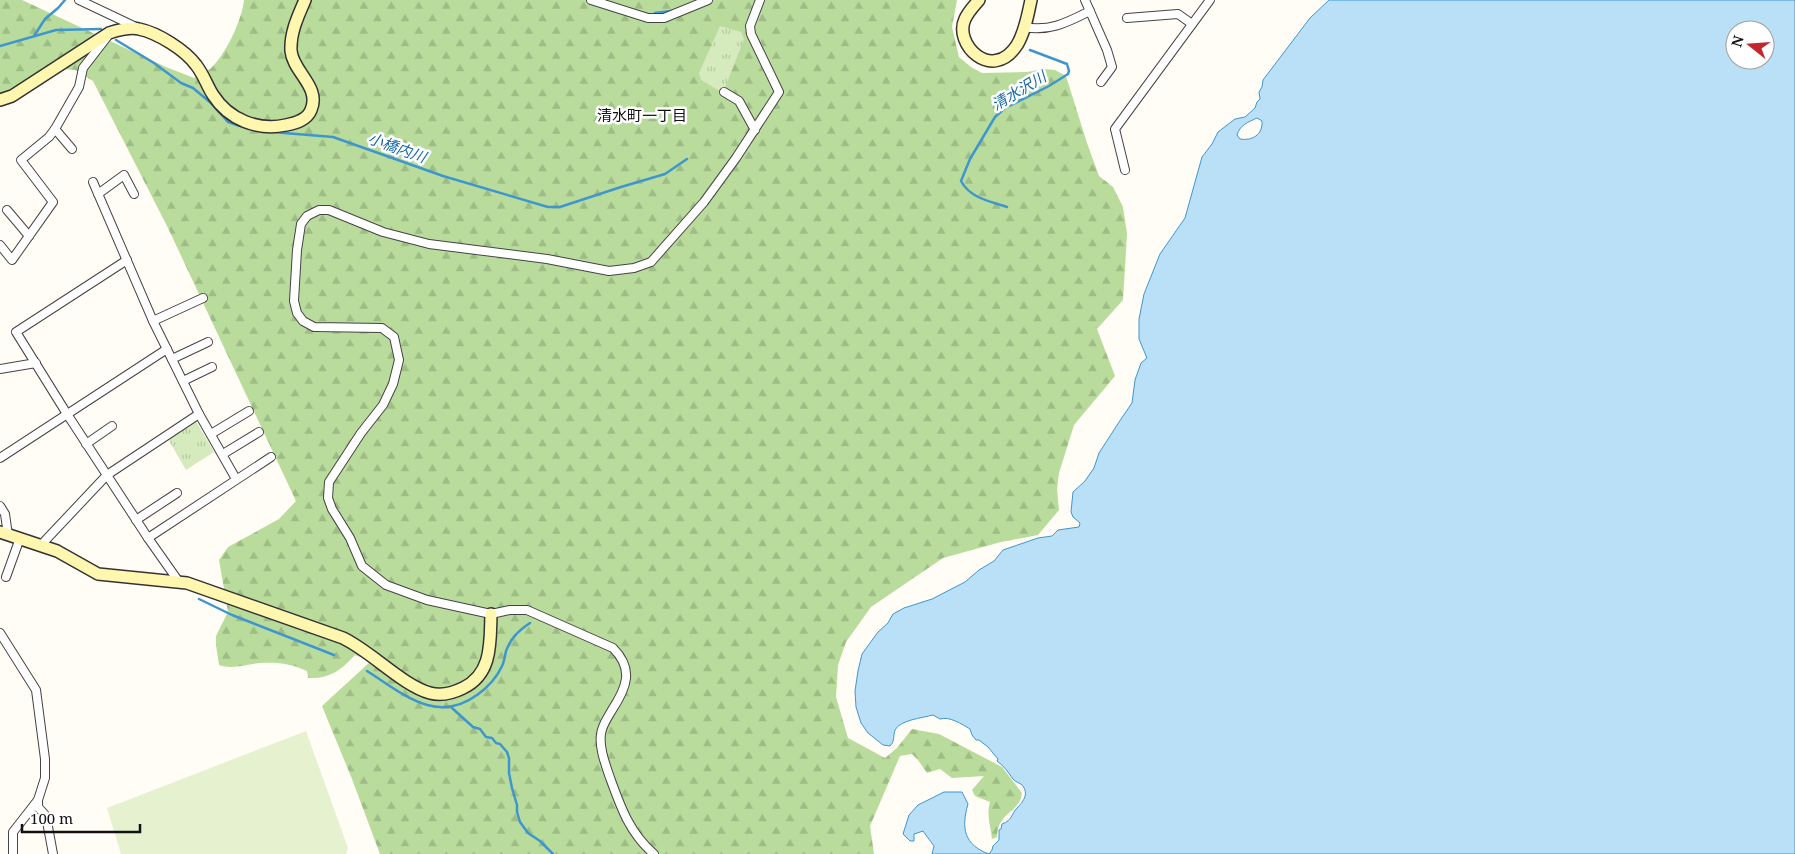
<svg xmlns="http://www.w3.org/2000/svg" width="1795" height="854" font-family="'Noto Serif','Noto Sans JP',serif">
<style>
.forest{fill:url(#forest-firs)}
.park{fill:url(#park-tufts)}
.pitch{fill:#e6f2cf}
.water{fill:#b9e0f7;stroke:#3f96cf;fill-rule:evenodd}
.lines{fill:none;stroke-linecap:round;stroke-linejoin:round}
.stream{stroke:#3f96cf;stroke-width:2.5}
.street-casing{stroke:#444;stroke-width:10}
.secondary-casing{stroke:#333;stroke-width:14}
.street{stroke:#fff;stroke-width:8}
.secondary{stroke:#fff6b0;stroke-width:11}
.labels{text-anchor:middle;stroke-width:5;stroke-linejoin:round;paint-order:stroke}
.water-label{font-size:15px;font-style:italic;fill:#1768a6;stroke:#fff}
.neighbourhood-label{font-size:15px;fill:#111;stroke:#fff}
</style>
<defs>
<pattern id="forest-firs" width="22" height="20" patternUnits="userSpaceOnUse" patternTransform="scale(1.25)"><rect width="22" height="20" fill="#b9dc9c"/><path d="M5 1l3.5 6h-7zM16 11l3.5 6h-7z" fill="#9ebc85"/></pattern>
<pattern id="park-tufts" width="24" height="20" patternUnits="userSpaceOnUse" patternTransform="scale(1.25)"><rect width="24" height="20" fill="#d5ebbd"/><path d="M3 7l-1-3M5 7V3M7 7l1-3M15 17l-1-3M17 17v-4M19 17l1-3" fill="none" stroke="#b6c8a1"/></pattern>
</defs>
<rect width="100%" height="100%" fill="#fffdf5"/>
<!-- forest -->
<path class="forest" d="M0,0H22L166,67L194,78C199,75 207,72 211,68C226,54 242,20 244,0H957L952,27L959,57L971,67L982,73L1027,72L1044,69L1055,70L1066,76L1087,143L1099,176L1113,187L1123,207L1127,234L1123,300L1097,329L1115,376L1074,425L1059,473L1057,489L1059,510L1038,535L1001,542L943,558L871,607L846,642L838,665L836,697L848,738L885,758L897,748L912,729L939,734L1002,767L1022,793C1020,809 1008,810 1001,822C998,826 997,832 997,837L992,839C991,827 986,815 990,802L975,796L972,790L984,776L952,778L940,769L927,773L918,760L912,754L900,756L870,826L874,854H380L352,779L322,706L371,661L355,655C341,670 330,679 308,678L307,671C292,664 278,662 261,663C246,664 234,670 219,665L216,645V636L228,612L219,560L228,547L279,519L296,501L168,228L93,81L75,70L52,68L22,85L0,93Z"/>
<!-- park -->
<g class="park">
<polygon points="720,26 741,32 744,39 723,93 701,80 699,73"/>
<polygon points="196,421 214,452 186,470 168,439"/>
</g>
<!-- pitch -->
<polygon class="pitch" points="306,731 348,848 346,854 121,854 107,808"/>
<!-- water -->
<path class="water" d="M1329,0H1795V854H932L934,846L923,831L914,834V841H910L903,834L909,815L918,805L944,792H962L968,804C961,828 964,845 989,854L992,850L993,846L999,840V830L1001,829L1002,824C1013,820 1011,814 1017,808C1022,803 1030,794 1022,785C1020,783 1015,782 1013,779C1008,772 1004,766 997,761L998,759L988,747L979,740H976L972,735L970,729C962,724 949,716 940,719L933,715C922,718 900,720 895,730C893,736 895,741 890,746L883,745L868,733L861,723L856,707L855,691L858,671L862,654L878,632L888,623L893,614L904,608L932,599L965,582L979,570L994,561L1003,550L1038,538L1052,536L1058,530L1079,527L1080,523L1073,517L1071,512L1073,492L1085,481L1094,468L1099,453L1121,419L1132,403L1135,380L1141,363L1147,358L1139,339V319L1144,294L1160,254L1185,218L1202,157L1212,144L1218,132L1235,119L1245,117L1255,108L1257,102L1260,99L1259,92L1262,87L1263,80L1310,18ZM1735,30H1765V60H1735ZM1257,118L1262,121C1263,135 1252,141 1240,139L1237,135C1240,125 1248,122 1257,118Z"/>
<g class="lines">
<!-- stream -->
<g class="stream">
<polyline points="655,13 671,11"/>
<polyline points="34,36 45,19 58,8 65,0"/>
<polyline points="116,40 154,63 181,83 193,88 211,103 228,122 249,129"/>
<polyline points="0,46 56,30 101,29"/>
<polyline points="272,132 333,137 443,176 548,207 560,207 621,187 665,174 687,159"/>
<path d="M1007,207C989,201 970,198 961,181L970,159L995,117L1005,108L1049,86L1068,74L1069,71L1067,64L1030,50"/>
<polyline points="199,599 232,615 334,655"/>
<path d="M367,671C402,693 436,725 477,695C487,688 497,677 502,666C504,662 505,656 506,651C511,638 518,631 530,623"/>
<polyline points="452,708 473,727 480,729 486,737 492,738 496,743 500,744 507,752 509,758 509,773 512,788 517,805 517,812 520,822 528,833 540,841 553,854"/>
</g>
<!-- street casing -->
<g class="street-casing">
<g id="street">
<polyline points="79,0 136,27"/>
<polyline points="591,0 648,18 664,18 708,0"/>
<polyline points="1085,0 1107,50 1112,67 1101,82"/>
<polyline points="1127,18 1178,14 1192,24"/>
<path d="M1024,27C1050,32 1068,22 1090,11"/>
<polyline points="724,92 739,101 755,130"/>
<polyline points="55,129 72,149"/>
<polyline points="1125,170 1115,129 1210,0"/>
<polyline points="93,182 153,321 199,414 236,479"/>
<polyline points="98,194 124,175 134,194"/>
<polyline points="7,210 29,236"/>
<polyline points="0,245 12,260 53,202 21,160 49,137 55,129 79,87 83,68 107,37"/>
<polyline points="127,260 16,332 67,414 148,538 179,582"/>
<polyline points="153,321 203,298"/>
<polyline points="172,359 208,342"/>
<polyline points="0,369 36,363"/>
<polyline points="183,381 212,367"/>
<polyline points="211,434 249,411"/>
<polyline points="86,444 112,426"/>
<polyline points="223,454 259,432"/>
<polyline points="0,458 167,349"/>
<polyline points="0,506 5,514 8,535"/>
<polyline points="136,520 177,493"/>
<polyline points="148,538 271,457"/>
<polyline points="41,545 107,475 199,414"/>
<polyline points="6,577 20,538"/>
<polyline points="0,633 36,690 45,759 45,778 38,800 13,832 13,854"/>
<polyline points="38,800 38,807 46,816 53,854"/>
<path d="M654,854C629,833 620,805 609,775C605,763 599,747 601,734C602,725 608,717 612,710C627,687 634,669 613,648L527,610H510L491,614L427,600L386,585L362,566L350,538L332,509L328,498L329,482L361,433L383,405L393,384L399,360L394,337L382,328L314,327L303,321L297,313L294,301L297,250L301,224L307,216L319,210H329L383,232L429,244L547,259L609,271L634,268L651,262L704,202L736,158L779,92L751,34L750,26L760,0"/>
</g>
</g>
<!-- secondary casing -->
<g class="secondary-casing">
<g id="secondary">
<path d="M979,0C974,6 968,12 965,19C953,44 992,83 1017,45C1025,32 1028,14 1031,0"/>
<path d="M0,100L12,96L109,33C117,30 131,27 139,29C158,33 185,50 196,65C204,75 207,86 213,95C229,120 258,131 286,125C296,123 307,120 311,110C321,87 293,72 291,51C290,33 298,16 305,0"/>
<path d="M0,532L57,551L98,574L187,583L343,638C372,652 402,685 430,693C441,696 453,693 463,688C493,674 490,641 491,614"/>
</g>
</g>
<!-- street -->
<use href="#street" class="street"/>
<!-- secondary -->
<use href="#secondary" class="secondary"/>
</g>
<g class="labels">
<!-- water labels -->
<g class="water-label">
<text transform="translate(1019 91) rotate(-31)" y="5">清水沢川</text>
<text transform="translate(397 148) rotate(20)" y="5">小橋内川</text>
</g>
<!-- neighbourhood labels -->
<g class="neighbourhood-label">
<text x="642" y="121">清水町一丁目</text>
</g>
</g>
<!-- north arrow -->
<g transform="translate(1750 45) rotate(287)"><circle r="24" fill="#ffffff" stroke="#a0a0a0"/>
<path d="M0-4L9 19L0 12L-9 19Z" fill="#c4262e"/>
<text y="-8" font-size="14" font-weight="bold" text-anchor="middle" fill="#111111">N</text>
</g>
<!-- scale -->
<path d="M22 824v8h118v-8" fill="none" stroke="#111111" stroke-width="2.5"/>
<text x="30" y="824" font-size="15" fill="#111111" stroke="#ffffff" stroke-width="4" paint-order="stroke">100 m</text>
</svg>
